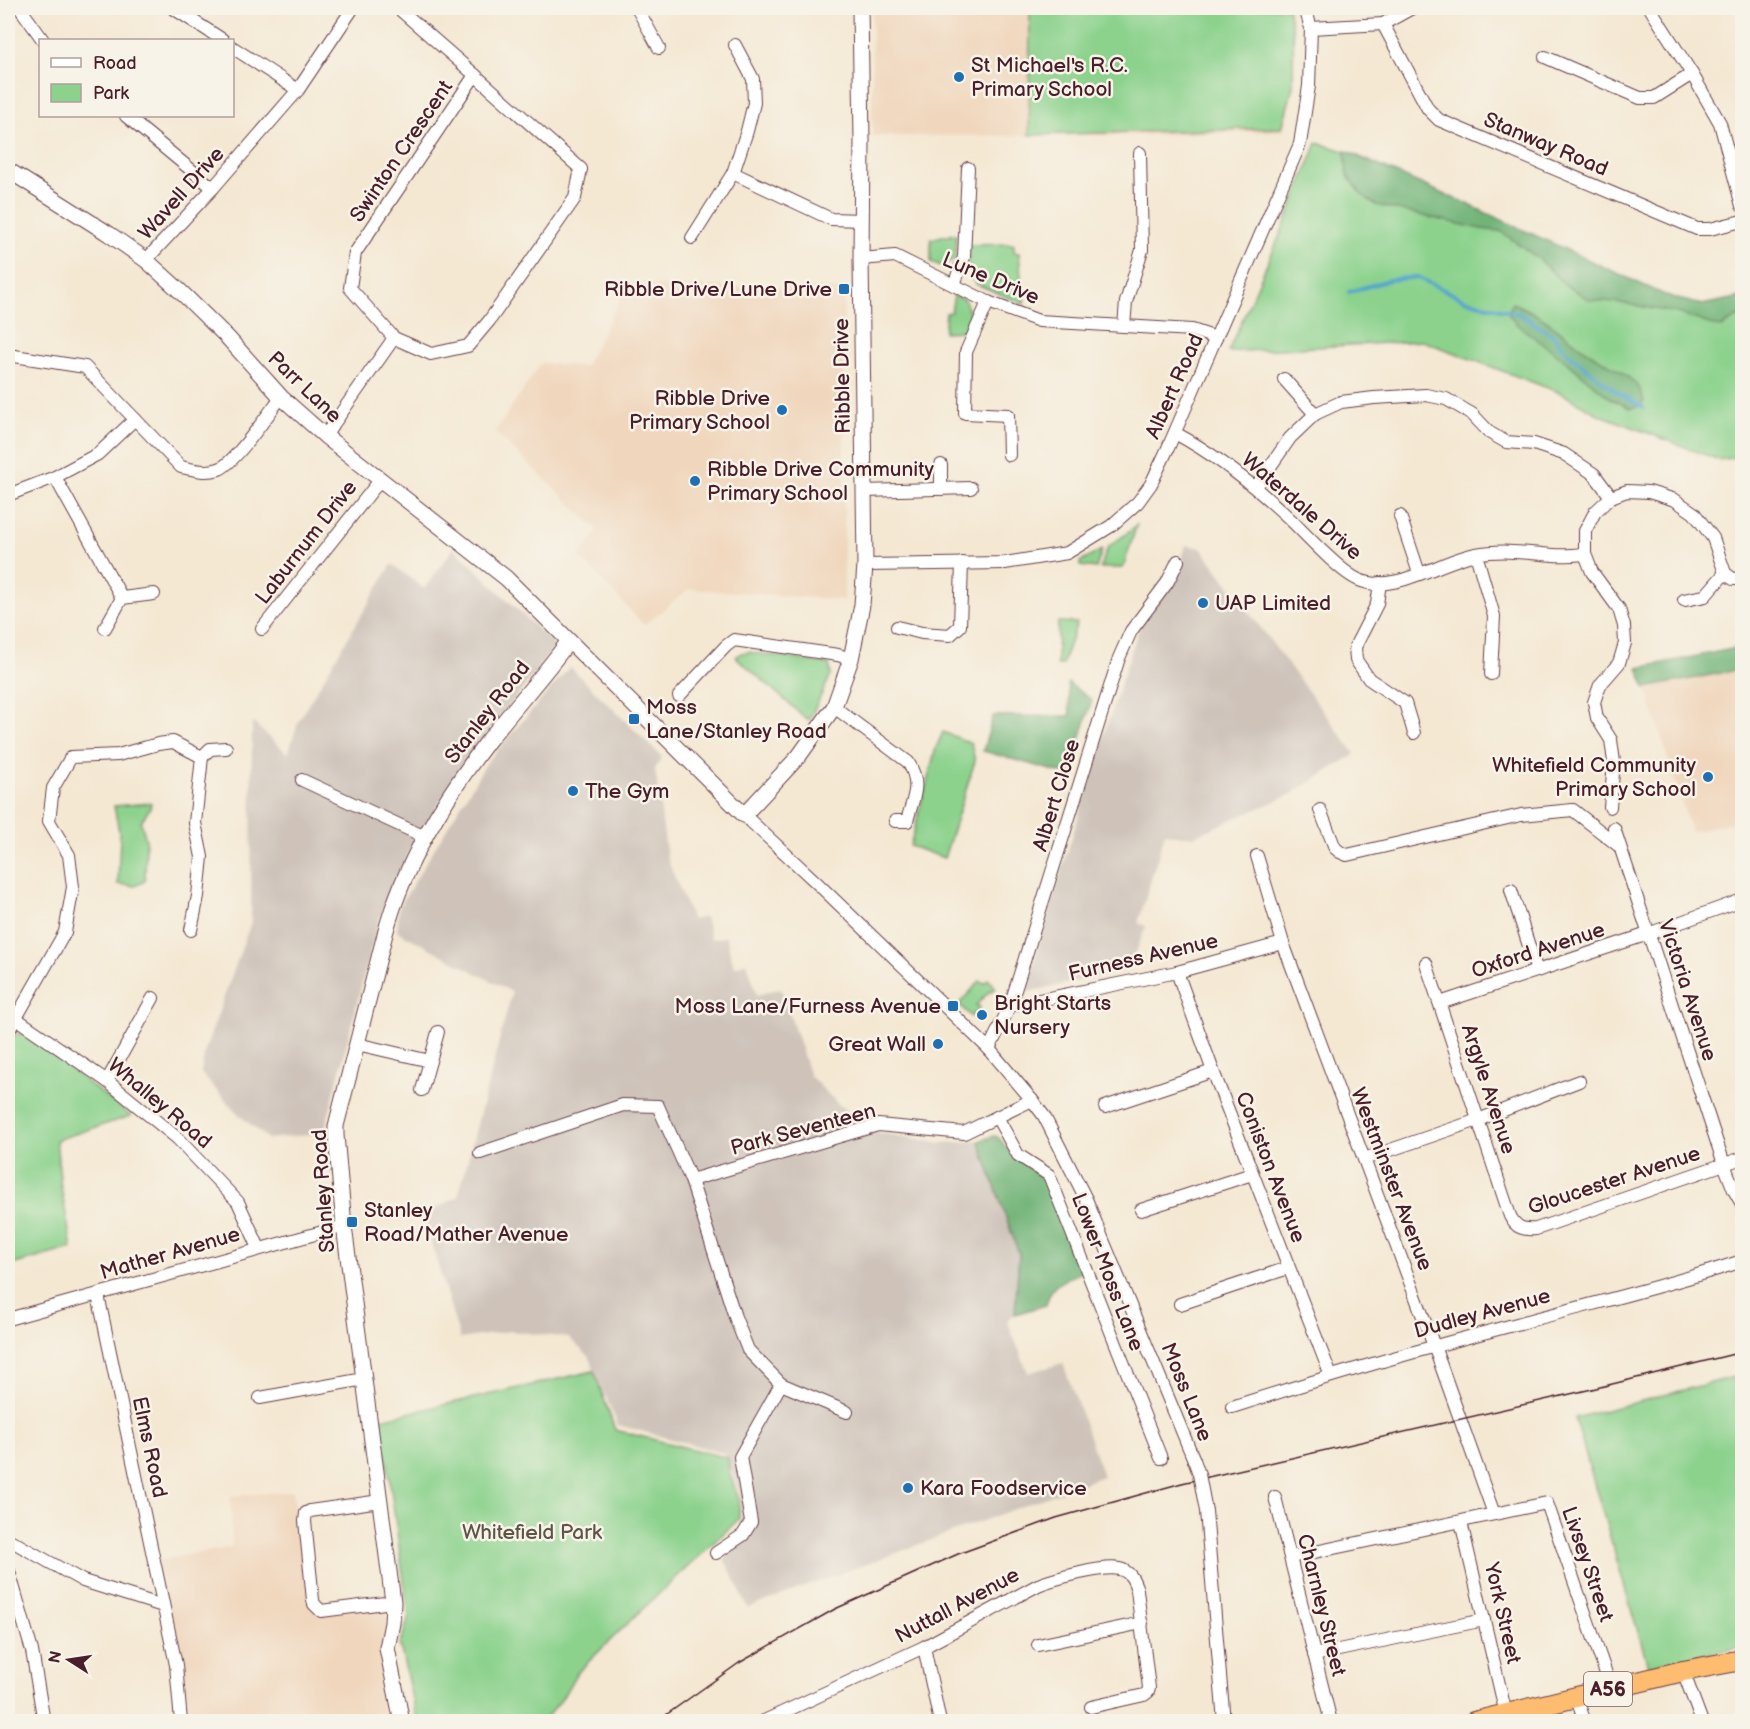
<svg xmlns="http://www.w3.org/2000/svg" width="1750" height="1729" font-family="'Balsamiq Sans',sans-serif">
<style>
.built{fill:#f0d6bc}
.industrial{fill:#cec2b9}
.green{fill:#8cd28d;stroke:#6b785c;stroke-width:1.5}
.forest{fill:#71b478;stroke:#5e6a52;stroke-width:1.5}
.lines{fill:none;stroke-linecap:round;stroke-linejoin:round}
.stream{stroke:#53a4ce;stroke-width:4}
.minor-casing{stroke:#643d44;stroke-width:14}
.tertiary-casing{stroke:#643d44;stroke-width:17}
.trunk-casing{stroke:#643d44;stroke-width:22}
.minor{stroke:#fff;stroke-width:12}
.tertiary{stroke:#fff;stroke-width:15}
.trunk{stroke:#fdbc6f;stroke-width:20}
.tram{stroke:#4a1f2b;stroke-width:1.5}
.minor-bridge-casing{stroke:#643d44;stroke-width:14;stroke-linecap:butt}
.minor-bridge{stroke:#fff;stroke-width:12}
.poi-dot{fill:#1f6fb2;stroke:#f7f3e8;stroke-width:2}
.labels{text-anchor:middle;stroke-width:5;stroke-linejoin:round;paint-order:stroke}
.shield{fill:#f7f3e8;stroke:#7e5f64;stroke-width:1.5}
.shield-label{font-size:20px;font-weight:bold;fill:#4a1f2b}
.poi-label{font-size:21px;fill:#4a1f2b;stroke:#f7f3e8;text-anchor:start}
.street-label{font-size:21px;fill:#4a1f2b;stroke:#f7f3e8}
.park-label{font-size:21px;fill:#5e5548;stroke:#f7f3e8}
</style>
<rect width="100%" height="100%" fill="#f7f3e8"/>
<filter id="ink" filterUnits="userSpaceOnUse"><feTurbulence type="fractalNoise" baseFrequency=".0167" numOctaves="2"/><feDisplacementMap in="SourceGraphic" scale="12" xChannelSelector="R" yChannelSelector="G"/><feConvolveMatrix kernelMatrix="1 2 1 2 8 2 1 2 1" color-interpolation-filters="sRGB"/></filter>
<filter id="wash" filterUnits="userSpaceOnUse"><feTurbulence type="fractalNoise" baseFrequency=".008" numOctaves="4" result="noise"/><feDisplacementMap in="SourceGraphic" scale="24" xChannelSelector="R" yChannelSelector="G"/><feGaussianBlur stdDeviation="1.35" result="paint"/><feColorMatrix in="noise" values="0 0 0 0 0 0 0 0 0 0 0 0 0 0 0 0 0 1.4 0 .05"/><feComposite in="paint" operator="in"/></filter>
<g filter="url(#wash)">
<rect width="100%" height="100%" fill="#f4e8d3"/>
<!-- built -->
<g class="built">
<polygon points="952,8 1290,8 1295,33 1295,86 1283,131 1158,135 872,136 872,12 951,12"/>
<polygon points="628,285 844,289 844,600 689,589 644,625 579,556 598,530 495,432 541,363 585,366"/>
<polygon points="1742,669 1742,820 1691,832 1646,688"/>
<polygon points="293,1491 316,1614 387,1606 387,1684 394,1721 186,1721 154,1561 232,1547 231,1496"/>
</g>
<!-- industrial -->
<g class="industrial">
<polygon points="1186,545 1201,548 1355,754 1292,794 1194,836 1182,836 1165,833 1138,923 1146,926 1129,970 1027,992 1039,944 1106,727 1142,620 1179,571"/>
<polygon points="454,548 555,646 454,779 409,851 378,921 324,1133 268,1139 238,1114 201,1073 205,1051 251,922 252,722 288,754 299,720 392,564 424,589"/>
<polygon points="570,667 662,757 655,769 667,858 692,920 705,917 711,939 726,937 734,967 747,962 757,995 781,988 810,1076 837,1103 874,1132 941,1143 979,1141 1019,1254 1015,1314 1007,1320 1028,1373 1063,1363 1103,1476 748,1608 725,1560 744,1521 739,1491 724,1453 618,1425 588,1356 569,1338 511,1331 460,1339 423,1215 458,1197 512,992 397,931 399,907 487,762"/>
</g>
<!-- green -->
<g class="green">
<polygon points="1030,8 1288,8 1293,34 1293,86 1282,128 1029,135"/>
<polygon points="1317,143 1349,152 1669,297 1702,305 1742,297 1742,456 1719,460 1598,414 1561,393 1423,341 1228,352 1284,226"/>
<polygon points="951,234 956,234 955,259 941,266 931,262 931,239 942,236 951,236"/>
<path d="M1014,244V252L1019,253L1022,289L1025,292L1024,304L976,284C965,273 968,259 969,245Z"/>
<polygon points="954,295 965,300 970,316 964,331 944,332 946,313 951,312"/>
<polygon points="1137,524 1123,568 1100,568 1108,547 1130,531"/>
<polygon points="1102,550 1096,568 1080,566 1080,562"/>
<polygon points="1058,622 1077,623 1062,665 1057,665"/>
<polygon points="749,652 829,664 831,675 809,720 802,715 736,657 741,653"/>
<polygon points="943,732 971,743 975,761 944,858 910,846 936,748"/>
<polygon points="151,803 150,808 141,822 146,840 145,881 135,886 118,884 120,836 114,806"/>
<polygon points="988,979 996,988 993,991 991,990 976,1005 980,1007 971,1017 959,1004 980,981 984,983"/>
<polygon points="18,1033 24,1034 131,1116 56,1140 61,1187 72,1248 8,1266 8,1047 12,1038"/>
<polygon points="594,1371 615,1430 728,1458 729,1472 739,1500 739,1519 635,1616 576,1674 561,1700 543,1721 417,1721 400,1645 409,1617 381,1419"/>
<polygon points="1742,1375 1742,1496 1739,1500 1742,1511 1742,1647 1648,1666 1575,1418"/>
</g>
<!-- forest -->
<g class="forest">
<polygon points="1345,151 1467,204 1669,297 1702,305 1742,297 1742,314 1722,327 1715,326 1678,313 1615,302 1590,300 1564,284 1539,259 1500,231 1481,229 1376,205 1361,194 1347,175"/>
<path d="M1512,303C1541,313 1564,335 1590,353C1604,362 1629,374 1639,388C1641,392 1643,397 1644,401L1637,407L1630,408L1610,398L1558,355L1515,323L1508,313Z"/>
<polygon points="1742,647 1742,669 1646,688 1638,668"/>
<polygon points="1068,683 1092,700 1069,775 983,751 993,716 1070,716"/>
<path d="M994,1136L998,1137L1011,1153L1046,1181L1083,1271C1063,1281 1051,1282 1046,1305L1015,1314L1019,1254L979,1141Z"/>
</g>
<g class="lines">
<!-- stream -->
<polyline class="stream" points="1349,292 1389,280 1417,277 1465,300 1520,314 1554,336 1564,350 1618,393 1643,407"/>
</g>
</g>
<g filter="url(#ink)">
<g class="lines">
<!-- minor casing -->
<g class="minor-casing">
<g id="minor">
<polyline points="20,8 43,40"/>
<polyline points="173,8 223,40"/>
<polyline points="398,8 475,75"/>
<polyline points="637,8 659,48"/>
<polyline points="1650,8 1692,74 1720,123 1742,206"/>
<polyline points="1383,24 1428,109 1439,120 1697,229 1710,229 1742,221"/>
<polyline points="1311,28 1383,24 1412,8"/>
<polyline points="232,47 298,90"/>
<polyline points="1545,57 1640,98 1654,98 1692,74"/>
<polygon points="475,75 581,169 575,198 489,321 468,346 431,354 394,338 350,288 355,253"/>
<polyline points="126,116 213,188"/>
<polyline points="733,173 831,219 861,220"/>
<polyline points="692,238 733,173 747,131 754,103 753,79 735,45"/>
<polyline points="861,259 895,256 988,302 1039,321 1192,330 1216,338"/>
<polyline points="146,260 213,188 298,90 353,8"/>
<polyline points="954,285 964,257 968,168"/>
<polyline points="988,302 966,352 965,413 1008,415 1009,455"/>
<polyline points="1124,326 1126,302 1142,250 1140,153"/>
<path d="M8,355L85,367L181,467C194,470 206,473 219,469C235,463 269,413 281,397"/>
<polyline points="1284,379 1315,414"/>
<path d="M1175,433C1218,456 1255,486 1291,520C1306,535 1341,573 1359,580C1393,595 1442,560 1476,554C1502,549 1528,553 1553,555C1564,556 1575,555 1585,554"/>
<polyline points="325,436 394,338"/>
<polyline points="55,477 122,598"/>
<polyline points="1256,487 1290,438 1315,414 1341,402 1374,398 1426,395 1446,399 1472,414 1490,433 1506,442 1534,444 1564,454 1594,474 1611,497"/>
<polyline points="941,489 941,465"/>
<polyline points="864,491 971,488"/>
<polyline points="8,495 55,477 98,454 135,419"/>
<polyline points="1400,516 1419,573"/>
<polyline points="1476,554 1494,616 1491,674"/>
<polyline points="865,565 1005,563 1067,553 1111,526 1138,502 1151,484 1168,448 1300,144 1309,86 1311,28 1305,8"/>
<polyline points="1380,583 1377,604 1355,647 1356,660 1369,679 1405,703 1414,733"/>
<polyline points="1684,600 1705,596 1725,573"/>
<polyline points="897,627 922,633 950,635 960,626 962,563"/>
<polyline points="105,628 122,598 154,594"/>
<polyline points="262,629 381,479"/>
<polyline points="679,696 726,646 734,640 838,655 851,659"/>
<path d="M834,707L908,762C922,784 913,798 907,821H895"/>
<polyline points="302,780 425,837"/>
<polyline points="1610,807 1614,762 1611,740 1597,718 1594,702 1600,685 1619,663 1625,643 1624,626 1619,609 1592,572 1585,554 1585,531 1595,512 1611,497 1627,491 1649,492 1675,500 1694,513 1713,538 1725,573 1733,579 1742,579"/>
<polyline points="1320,810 1335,848 1340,852 1347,855 1521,815 1573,810 1619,846"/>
<polyline points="1614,828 1724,1164 1734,1190 1742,1204"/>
<polyline points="1257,856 1283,943 1434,1346 1494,1514"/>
<polyline points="1511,890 1537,971"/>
<polyline points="191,930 198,896 202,857 195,823 202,757"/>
<path d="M1426,963L1510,1216C1516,1228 1523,1230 1536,1229L1742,1158"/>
<polyline points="1177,972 1213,1071 1331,1376"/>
<polyline points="1440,1003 1648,934 1742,900"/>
<polyline points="1010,1006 1177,972 1283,943"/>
<polyline points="8,1013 107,1081 177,1138 238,1202 259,1248"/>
<polyline points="8,1032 65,932 73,887 69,855 49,821 53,788 71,757 118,755 158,744 173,742 202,757 210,749 226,748"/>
<polyline points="357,1044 430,1061"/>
<polyline points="989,1049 1010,1006 1119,658 1131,631 1167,583 1178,561"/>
<polyline points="107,1081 153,998"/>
<polyline points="422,1090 438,1032"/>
<polyline points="1032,1100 1044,1116 1086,1199 1194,1460"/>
<polyline points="1105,1107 1213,1071"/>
<polyline points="997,1117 1018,1155 1049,1175 1161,1458"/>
<polyline points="480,1153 623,1105 658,1106 691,1180 735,1317 748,1350 781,1384 847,1412"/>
<polyline points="1364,1159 1478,1120 1579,1081"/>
<polyline points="691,1180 878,1125 964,1133 1032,1100 989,1049 818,884 744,815"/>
<polyline points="1141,1210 1252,1174"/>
<polyline points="98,1295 176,1665 181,1722"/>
<polyline points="1180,1304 1288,1268"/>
<polyline points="8,1319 344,1226"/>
<polyline points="260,1398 364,1379"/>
<path d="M1232,1407C1325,1377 1419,1350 1513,1325C1590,1304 1668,1286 1742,1261"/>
<polyline points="1275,1497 1331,1722"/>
<polyline points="380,1501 310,1511 306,1513 305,1521 313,1600 314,1604 321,1611 393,1602"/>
<polyline points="1206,1511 1224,1722"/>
<polyline points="1461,1522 1506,1714"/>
<polyline points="8,1539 83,1581 163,1606"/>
<polyline points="716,1553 743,1535 751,1522 740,1457 781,1384"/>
<polyline points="1291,1557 1547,1503 1611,1688"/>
<polyline points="8,1568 32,1651 44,1722"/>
<polyline points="1038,1645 1142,1623"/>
<polyline points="924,1647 940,1722"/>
<polyline points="1314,1655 1484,1620"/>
<polyline points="1683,1671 1702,1722"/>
<polyline points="1576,1697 1585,1722"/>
<path d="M762,1722L924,1647L1038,1585C1053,1579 1105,1565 1119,1569C1130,1571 1134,1580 1137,1590L1149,1688L1148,1692L1144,1695L1091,1707"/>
</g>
</g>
<!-- tertiary casing -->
<g class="tertiary-casing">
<g id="tertiary">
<polyline points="8,170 109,234 146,260 180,291 227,337 281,397 325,436 506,578 744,815 799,756 834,707 851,659 862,605 865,565 861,259 862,140 860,8"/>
<path d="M402,1722L387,1648L392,1623L393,1602L344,1226L336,1135V1126L385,934C404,863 444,799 488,741C514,708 543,676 568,642"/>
</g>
</g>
<!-- trunk casing -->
<g class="trunk-casing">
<polyline id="trunk" points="1474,1722 1683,1671 1742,1660"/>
</g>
<!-- minor -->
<use href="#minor" class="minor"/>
<!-- tertiary -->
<use href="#tertiary" class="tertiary"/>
<!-- trunk -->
<use href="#trunk" class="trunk"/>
<!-- tram -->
<polyline class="tram" points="656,1722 739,1663 835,1609 958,1554 1056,1518 1182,1483 1592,1389 1742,1352"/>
<!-- minor-bridge casing -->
<g class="minor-bridge-casing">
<polyline id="minor-bridge" points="1194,1460 1199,1474 1206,1511"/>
</g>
<!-- minor-bridge -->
<use href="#minor-bridge" class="minor-bridge"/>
</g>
</g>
<!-- markers -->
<g class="poi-dot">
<circle cx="959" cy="77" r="6"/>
<rect x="838" y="283" width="12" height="12" rx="3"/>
<circle cx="782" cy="410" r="6"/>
<circle cx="695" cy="481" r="6"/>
<circle cx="1203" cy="603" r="6"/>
<rect x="628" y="713" width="12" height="12" rx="3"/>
<circle cx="1708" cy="777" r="6"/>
<circle cx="573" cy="791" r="6"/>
<rect x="947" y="1000" width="12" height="12" rx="3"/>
<circle cx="982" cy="1015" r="6"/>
<circle cx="938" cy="1044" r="6"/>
<rect x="346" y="1216" width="12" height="12" rx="3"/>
<circle cx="908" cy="1488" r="6"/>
</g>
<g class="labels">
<!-- shield labels -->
<rect class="shield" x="1584" y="1672" width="48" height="34" rx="4.5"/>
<g class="shield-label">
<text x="1608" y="1696">A56</text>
</g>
<!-- poi labels -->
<g class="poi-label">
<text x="971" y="72">St Michael's R.C.<tspan x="971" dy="24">Primary School</tspan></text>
<text x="832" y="296" text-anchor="end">Ribble Drive/Lune Drive</text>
<text x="770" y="405" text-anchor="end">Ribble Drive<tspan x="770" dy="24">Primary School</tspan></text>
<text x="707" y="476">Ribble Drive Community<tspan x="707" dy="24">Primary School</tspan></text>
<text x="1215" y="610">UAP Limited</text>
<text x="646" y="714">Moss<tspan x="646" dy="24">Lane/Stanley Road</tspan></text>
<text x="1696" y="772" text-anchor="end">Whitefield Community<tspan x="1696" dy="24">Primary School</tspan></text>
<text x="585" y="798">The Gym</text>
<text x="994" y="1010">Bright Starts<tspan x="994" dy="24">Nursery</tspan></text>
<text x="941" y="1013" text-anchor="end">Moss Lane/Furness Avenue</text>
<text x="926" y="1051" text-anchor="end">Great Wall</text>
<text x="364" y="1217">Stanley<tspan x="364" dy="24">Road/Mather Avenue</tspan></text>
<text x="920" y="1495">Kara Foodservice</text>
</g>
<!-- street labels -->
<g class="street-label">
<text transform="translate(1546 144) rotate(23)" y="7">Stanway Road</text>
<text transform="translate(401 151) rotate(-56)" y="7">Swinton Crescent</text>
<text transform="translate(181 193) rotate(-48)" y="7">Wavell Drive</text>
<text transform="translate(991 278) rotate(23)" y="7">Lune Drive</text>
<text transform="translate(842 376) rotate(-91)" y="7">Ribble Drive</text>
<text transform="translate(1174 386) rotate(-66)" y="7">Albert Road</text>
<text transform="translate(305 387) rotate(44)" y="7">Parr Lane</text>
<text transform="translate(1302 506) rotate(41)" y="7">Waterdale Drive</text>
<text transform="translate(306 542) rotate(-52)" y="7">Laburnum Drive</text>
<text transform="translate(487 712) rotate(-52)" y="7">Stanley Road</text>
<text transform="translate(1056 795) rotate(-73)" y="7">Albert Close</text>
<text transform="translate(1538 950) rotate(-18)" y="7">Oxford Avenue</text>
<text transform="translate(1143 957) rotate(-13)" y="7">Furness Avenue</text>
<text transform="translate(1688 990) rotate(72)" y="7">Victoria Avenue</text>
<text transform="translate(1489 1089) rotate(72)" y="7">Argyle Avenue</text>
<text transform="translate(160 1103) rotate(40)" y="7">Whalley Road</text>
<text transform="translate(803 1129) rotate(-15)" y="7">Park Seventeen</text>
<text transform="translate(1271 1167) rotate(69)" y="7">Coniston Avenue</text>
<text transform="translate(1392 1179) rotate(69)" y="7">Westminster Avenue</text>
<text transform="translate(1614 1180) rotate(-18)" y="7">Gloucester Avenue</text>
<text transform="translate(323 1191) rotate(-94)" y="7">Stanley Road</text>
<text transform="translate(170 1253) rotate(-16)" y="7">Mather Avenue</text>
<text transform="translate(1108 1272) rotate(69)" y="7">Lower Moss Lane</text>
<text transform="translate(1482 1313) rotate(-15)" y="7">Dudley Avenue</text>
<text transform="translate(1187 1392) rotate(68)" y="7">Moss Lane</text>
<text transform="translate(150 1447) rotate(78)" y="7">Elms Road</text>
<text transform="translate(1588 1564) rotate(71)" y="7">Livsey Street</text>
<text transform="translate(957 1605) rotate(-28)" y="7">Nuttall Avenue</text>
<text transform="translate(1322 1605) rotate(76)" y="7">Charnley Street</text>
<text transform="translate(1503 1613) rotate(77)" y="7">York Street</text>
</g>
<!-- park labels -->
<g class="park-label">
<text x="532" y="1539">Whitefield Park</text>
</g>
</g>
<!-- margin -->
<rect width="1750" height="1729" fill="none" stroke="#f7f3e8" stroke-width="30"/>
<!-- legend -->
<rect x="39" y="39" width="195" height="78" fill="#f7f3e8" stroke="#b29e9c" stroke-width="1.5"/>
<rect x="51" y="58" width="30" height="9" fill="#ffffff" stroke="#b29e9c" stroke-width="1.5"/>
<text x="93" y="69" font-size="18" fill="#4a1f2b">Road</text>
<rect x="51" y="84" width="30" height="18" fill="#8cd28d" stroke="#b29e9c" stroke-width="1.5"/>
<text x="93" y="99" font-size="18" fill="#4a1f2b">Park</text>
<!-- north arrow -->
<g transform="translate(69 1660) rotate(282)" stroke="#f7f3e8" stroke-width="4.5" paint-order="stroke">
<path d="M0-4.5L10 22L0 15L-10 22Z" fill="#4a1f2b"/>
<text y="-9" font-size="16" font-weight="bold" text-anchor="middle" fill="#4a1f2b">N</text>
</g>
</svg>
